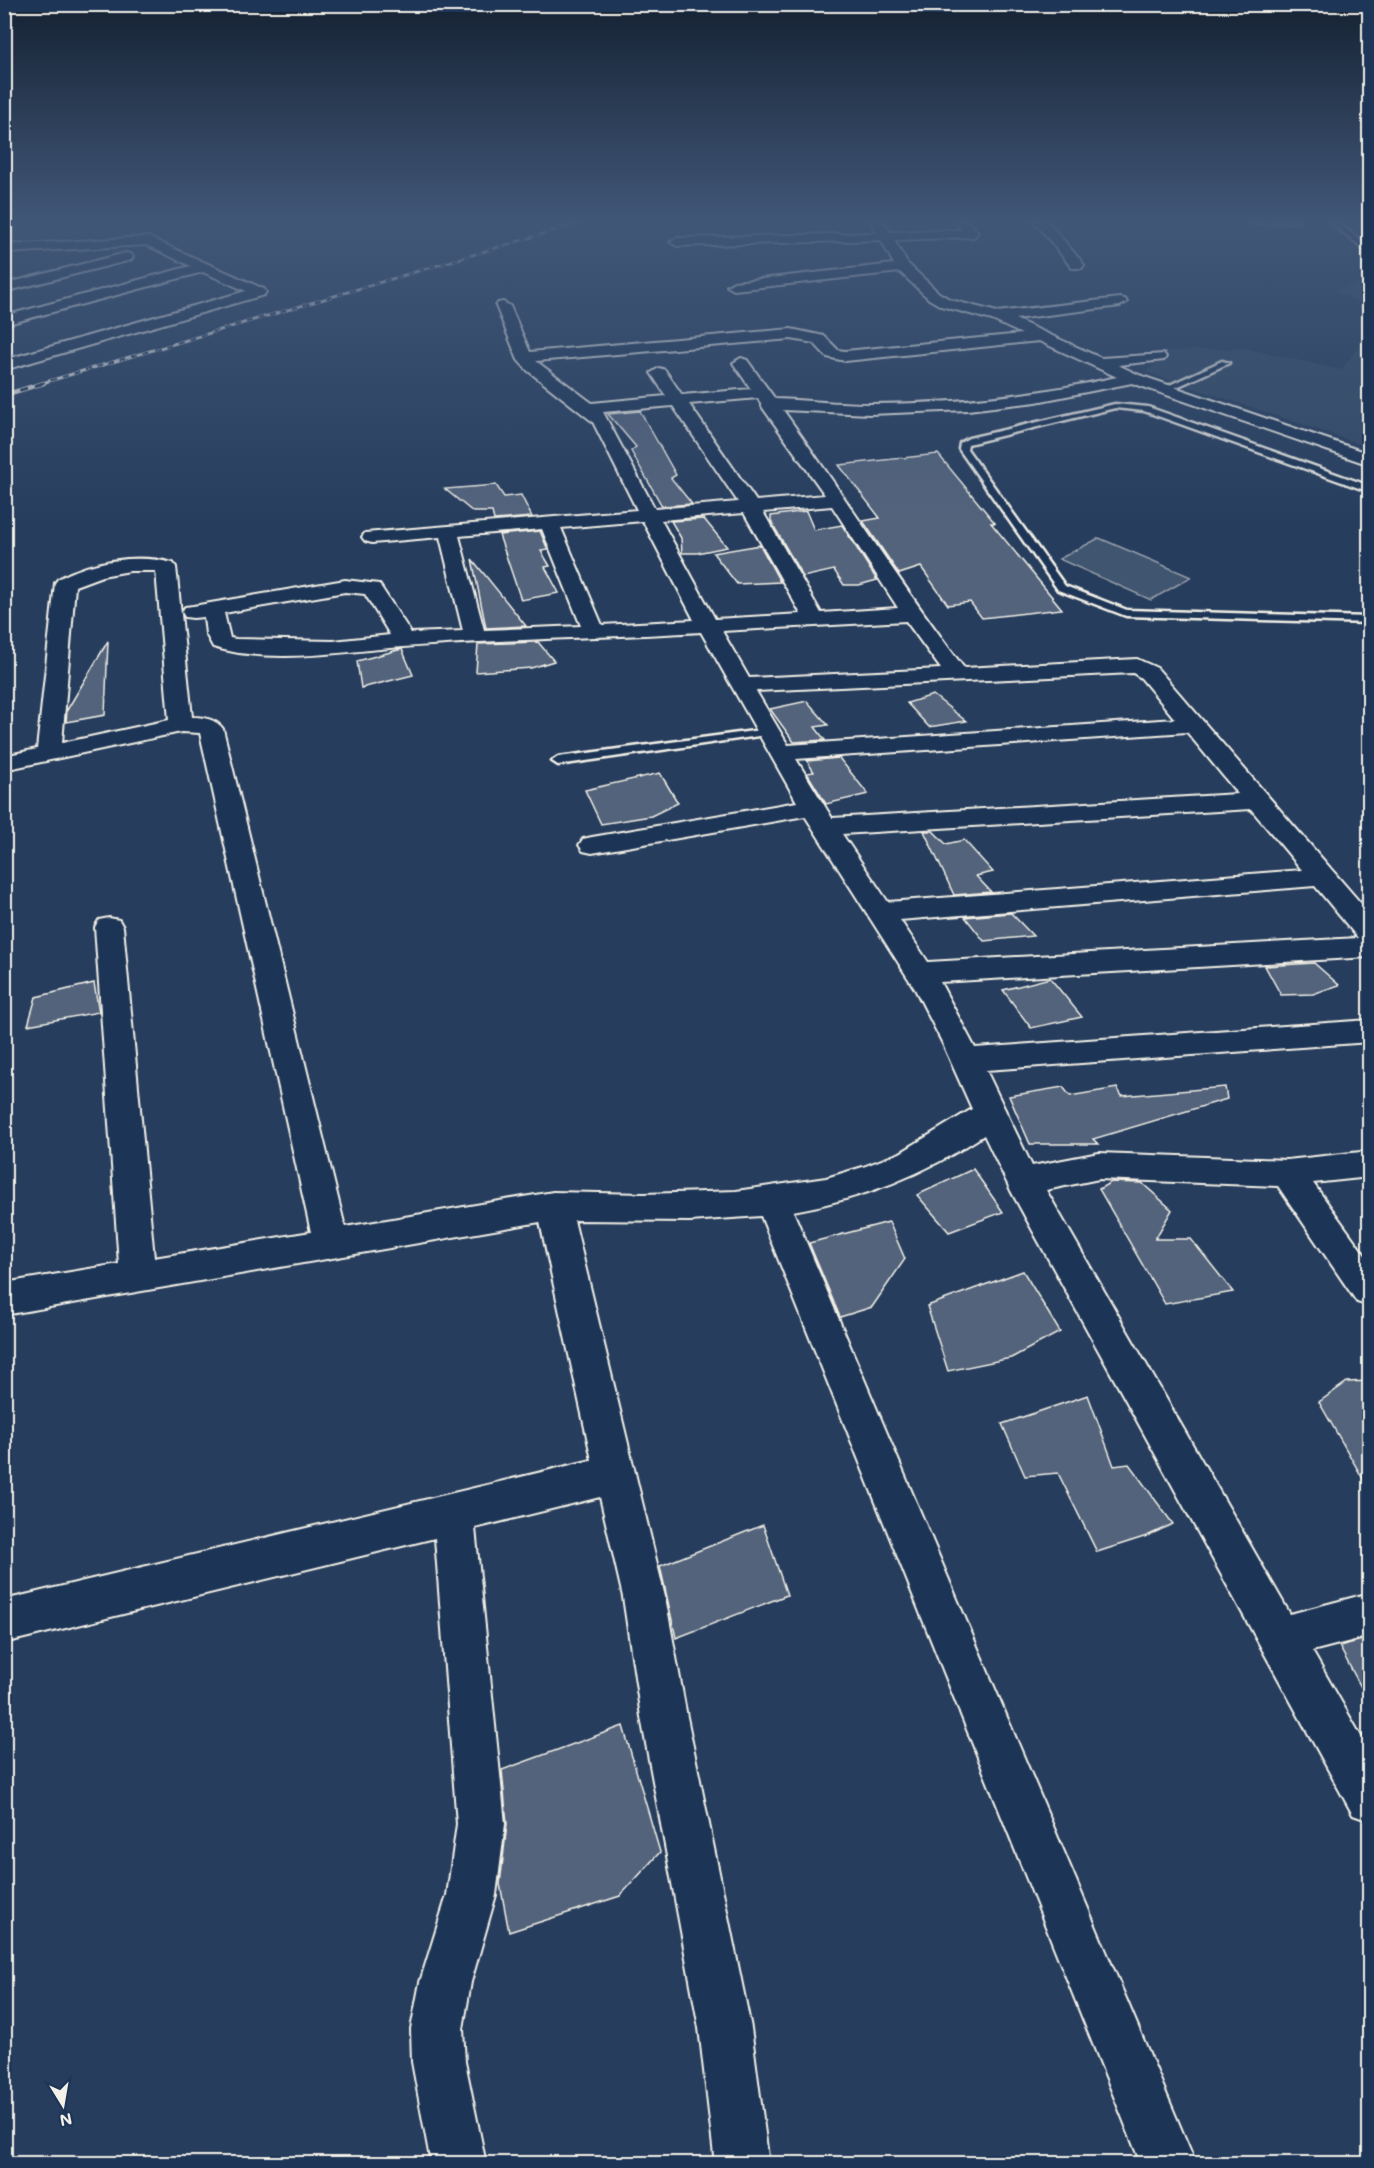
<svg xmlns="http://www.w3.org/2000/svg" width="1374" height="2168" font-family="Mali,sans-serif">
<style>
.built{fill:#334966}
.green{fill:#40546f;stroke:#9aa2ac;stroke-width:1.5}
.building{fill:#52647b;stroke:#f4f1e8;stroke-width:1.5}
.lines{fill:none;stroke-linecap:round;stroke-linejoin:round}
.service-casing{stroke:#f4f1e8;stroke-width:5}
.minor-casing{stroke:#f4f1e8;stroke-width:4}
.service{fill:#1d3557;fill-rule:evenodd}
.minor{fill:#1d3557;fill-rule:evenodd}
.rail-far1-casing{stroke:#f4f1e8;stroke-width:3}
.rail-casing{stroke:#f4f1e8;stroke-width:4.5}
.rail-far1{stroke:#1d3557;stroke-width:2;stroke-dasharray:6;stroke-linecap:butt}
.rail{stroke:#1d3557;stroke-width:3;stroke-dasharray:8;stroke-linecap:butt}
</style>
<rect width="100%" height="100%" fill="#263d5d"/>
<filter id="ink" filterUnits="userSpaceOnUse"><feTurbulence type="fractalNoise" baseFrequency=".0167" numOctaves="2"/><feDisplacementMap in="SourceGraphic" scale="12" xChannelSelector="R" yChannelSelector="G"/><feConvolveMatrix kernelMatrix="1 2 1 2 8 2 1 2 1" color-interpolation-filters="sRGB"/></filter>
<g filter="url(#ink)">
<!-- built -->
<g class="built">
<polygon points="1333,221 1369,221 1369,258"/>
<polygon points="1369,281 1369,308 1334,290"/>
<polygon points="1369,333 1369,447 1146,372 1167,351 1245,348 1341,370"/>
</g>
<!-- green -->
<polygon class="green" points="1099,538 1191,577 1151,600 1059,559"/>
<!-- building -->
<g class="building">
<polygon points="640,411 676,475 671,478 692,504 662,506 631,451 636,447 608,414"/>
<polygon points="938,454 995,523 991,523 1062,609 982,618 970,602 948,605 921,567 899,574 863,521 880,518 839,465"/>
<polygon points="496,485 504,497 521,495 532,517 494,520 492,512 473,512 445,489"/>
<polygon points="806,511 814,530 842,525 877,580 859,585 844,585 834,570 803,577 771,521 771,516"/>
<polygon points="704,519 727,547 697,553 682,553 681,538 671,521"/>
<polygon points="540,531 548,550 541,551 550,566 545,567 559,593 521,600 499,535"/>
<polygon points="760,545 780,582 737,584 713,553"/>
<polygon points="472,559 526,626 486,628"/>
<polygon points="108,641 105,715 66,722 67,710"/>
<polygon points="538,642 554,661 531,668 476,672 478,644"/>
<polygon points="402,649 413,675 361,688 357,661"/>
<polygon points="933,695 966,721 929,727 907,703"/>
<polygon points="807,701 828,725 815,727 825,740 794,742 770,709"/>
<polygon points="839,758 868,794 826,804 807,773 814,772 807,761"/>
<polygon points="660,773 678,803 651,816 601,824 585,790"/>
<polygon points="924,831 933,831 946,844 964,840 993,872 976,876 991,892 954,895"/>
<polygon points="1011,913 1033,936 984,941 965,917"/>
<polygon points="1314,963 1339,985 1313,994 1281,995 1265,966"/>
<polygon points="1050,978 1082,1017 1031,1028 1003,990"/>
<polygon points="94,983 99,1012 28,1025 36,997"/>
<polygon points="1063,1087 1070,1096 1117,1088 1122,1096 1225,1087 1227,1099 1093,1139 1098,1144 1030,1144 1009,1096"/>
<polygon points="973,1169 1003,1212 949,1232 917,1195"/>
<polygon points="1111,1182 1142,1183 1172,1210 1155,1239 1191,1239 1233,1292 1165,1304 1099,1189"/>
<polygon points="889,1222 905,1259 872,1307 840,1317 809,1243"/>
<polygon points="1023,1271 1060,1332 1011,1358 948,1371 927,1306"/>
<polygon points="1370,1381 1370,1491 1319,1402 1347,1382"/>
<polygon points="1088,1395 1114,1466 1129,1464 1173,1524 1147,1536 1097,1552 1058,1473 1025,1476 1002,1424"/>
<polygon points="763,1525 787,1595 676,1638 660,1566"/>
<polygon points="1370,1638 1370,1704 1339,1646"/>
<polygon points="623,1726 660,1852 620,1896 509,1932 500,1884 507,1824 502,1770"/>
</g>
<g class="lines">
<!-- service casing -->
<g class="service-casing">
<g id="service">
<polygon points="1255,221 1299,221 1252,224"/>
<polygon points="1329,221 1336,221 1370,248 1370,254"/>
<polygon points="1222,361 1229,363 1168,391 1161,389"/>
<polygon points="1115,404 1148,407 1370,486 1370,492 1144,411 1115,408 968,444 967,449 1065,586 1127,610 1370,617 1370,623 1126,616 1058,590 959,449 960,443 969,438"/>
<polygon points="769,729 773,730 773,734 558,765 552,761 558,757"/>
</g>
</g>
<!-- minor casing -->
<g class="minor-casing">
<g id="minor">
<path d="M871,221H883L890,232L962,230L954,221H967L978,232L974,237L894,240L907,263L939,293L951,300L997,312L1120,298L1125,299L1127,302L1120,306L1015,319L1101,358L1164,354L1166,357L1164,360L1118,365L1139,375L1370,454V465L1132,383L1036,402L968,410L870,414L783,410C844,495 900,584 964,668L1137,659L1157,668L1370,914V957L940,982L975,1048L1370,1020V1042L986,1070L1032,1166L1099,1153L1287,1160L1370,1151V1177L1313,1183L1370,1262V1306L1357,1302L1278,1186L1099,1179L1046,1190L1290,1614L1370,1593V1636L1312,1651L1370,1752V1821L1353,1815L1011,1191L984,1135C923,1175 865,1198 793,1211L1196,2164H1141L761,1216L690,1221L574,1220L665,1597L687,1717L751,2028L769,2164H715L699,2028L641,1717L623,1597L600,1497L475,1528L505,1824L496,1895L471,1982L463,2029L465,2062L486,2164H431L412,2062L411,2029L420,1982L447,1895L457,1824L435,1538L4,1643V1600L592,1460L540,1222L4,1315V1283L119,1264L95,927L99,920L109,918L119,920L123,927L154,1258L311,1232L200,733L181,732L4,770V756L37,749L55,583L58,579C91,561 136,553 173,563L176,567L192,717C203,717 216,719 223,729L345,1227L553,1192L644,1194L736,1191L826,1178L863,1167L900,1153L972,1109L942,1042L915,989L805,816L592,853L583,851L579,845L583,839L592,837L797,802L701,632C602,638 503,639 404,647C345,651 271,665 213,647L206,634L204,617L193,618L185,617L182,612L185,607L193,606L345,580L379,584L411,633L463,631L440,537L372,543L365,541L362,537L365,533L637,510L593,422L527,370L518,360L496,306L498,303L503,302L510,306L530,352L791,329L824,336L838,350L845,351L1022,334L992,320L941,306L929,299L900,272L734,290L727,286L734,282L894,264L881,240L677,246L670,242L677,238L877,233ZM791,339L814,343L827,357L845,361L1039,341L1117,377C1036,395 954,404 871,404C839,404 807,400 775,399L747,360L741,358L733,363L751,389L682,395L665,370L659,368L651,373L666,396L592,403L536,361ZM758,398L763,408L825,495L756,501L689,404ZM673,406L738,502L655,509L603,412ZM832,506L898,608L821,613L763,512ZM744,513L801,614L715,619L661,520ZM643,521L694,620L602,625L561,528ZM542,529L581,626L484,630L459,536ZM130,571H156L169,720L62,743L75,586L102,576ZM345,592L365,594L390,635L333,641L236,639L230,638L224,613ZM906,621L941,669L749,678L722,631ZM1133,673L1141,678L1175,719L788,745L756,691ZM1187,732L1238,794L832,818L796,759ZM1251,809L1302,870L888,902L842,834ZM1315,886L1358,938L928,962L900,920Z"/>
<polygon points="1034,221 1047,221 1082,262 1084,265 1082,268 1072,268"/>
<polygon points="148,237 264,289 266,292 264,295 4,370 4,360 246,291 203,272 4,325 4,316 191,266 146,245 4,253 4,245"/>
<polygon points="126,253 131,254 133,257 131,260 4,292 4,284"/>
</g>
</g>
<!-- service -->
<use href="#service" class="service"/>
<!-- minor -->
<use href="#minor" class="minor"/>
<!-- rail-far1 casing -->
<g class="rail-far1-casing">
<polyline id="rail-far1" points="39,384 586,221"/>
</g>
<!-- rail casing -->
<g class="rail-casing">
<polyline id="rail" points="4,395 44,383"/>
</g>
<!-- rail-far1 -->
<use href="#rail-far1" class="rail-far1"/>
<!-- rail -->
<use href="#rail" class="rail"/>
</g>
</g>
<!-- sky -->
<linearGradient id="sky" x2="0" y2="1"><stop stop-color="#152233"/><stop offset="0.42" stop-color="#415778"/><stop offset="1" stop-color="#415778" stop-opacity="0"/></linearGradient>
<rect width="1374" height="525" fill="url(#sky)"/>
<!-- margin -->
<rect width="1374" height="2168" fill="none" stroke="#1d3557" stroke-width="24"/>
<rect x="12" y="12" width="1350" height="2144" fill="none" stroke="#f4f1e8" stroke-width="2" filter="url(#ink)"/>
<!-- north arrow -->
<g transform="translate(63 2105) rotate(169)" stroke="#1d3557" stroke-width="4.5" paint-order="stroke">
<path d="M0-4.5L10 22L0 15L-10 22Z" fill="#f4f1e8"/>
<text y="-9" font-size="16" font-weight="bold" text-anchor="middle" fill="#f4f1e8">N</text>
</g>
</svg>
